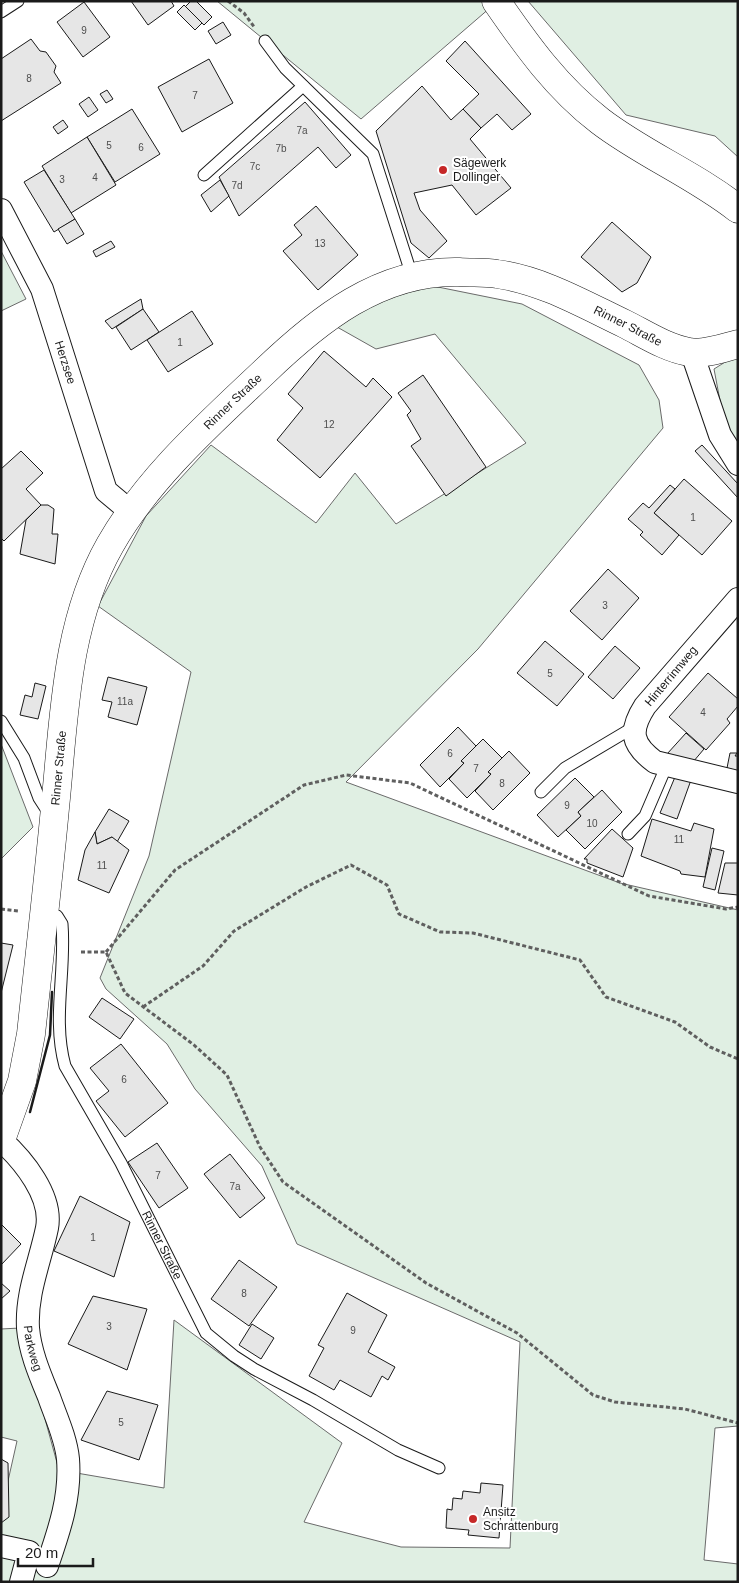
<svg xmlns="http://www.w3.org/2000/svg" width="739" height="1583" font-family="Arial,sans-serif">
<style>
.green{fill:#e0efe3;stroke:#6a6a6a}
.building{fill:#e6e6e6;stroke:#1a1a1a}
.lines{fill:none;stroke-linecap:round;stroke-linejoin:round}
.service-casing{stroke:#1a1a1a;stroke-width:13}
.minor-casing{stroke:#1a1a1a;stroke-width:24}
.secondary-casing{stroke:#1a1a1a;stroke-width:29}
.path{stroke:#5f5f5f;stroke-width:3;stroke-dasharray:4 2.5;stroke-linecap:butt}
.service{stroke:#fff;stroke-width:11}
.minor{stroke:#fff;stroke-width:22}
.secondary{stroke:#fff;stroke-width:28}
.wall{stroke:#1a1a1a;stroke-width:2.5}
.poi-dot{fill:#c62828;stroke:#fff;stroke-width:2}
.labels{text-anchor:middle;stroke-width:4;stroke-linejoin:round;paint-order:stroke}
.number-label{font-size:10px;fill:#4d4d4d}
.poi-label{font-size:12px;fill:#1a1a1a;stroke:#fff;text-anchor:start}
.street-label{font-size:12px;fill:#1a1a1a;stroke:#fff}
</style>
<rect width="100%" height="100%" fill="#fff"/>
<!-- green -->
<g class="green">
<polygon points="217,1 498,1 361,119"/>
<polygon points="528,1 738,1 738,157 715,136 626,115"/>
<polygon points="1,251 26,299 1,311"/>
<polygon points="428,285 522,304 639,365 659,400 663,428 478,649 346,782 620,883 738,910 738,1426 715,1428 704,1560 738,1564 738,1582 1,1582 1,1512 17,1441 1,1437 1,1329 20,1328 59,1470 164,1488 174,1320 342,1443 304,1522 401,1547 510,1548 520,1342 297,1244 262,1166 195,1089 167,1044 106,989 100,978 149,856 191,672 98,606 146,516 211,445 316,523 355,473 396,524 526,443 435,334 376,349 314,314"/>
<polygon points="738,354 738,445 725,427 714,369"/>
<polygon points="1,744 33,827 1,859"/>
</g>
<!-- building -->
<g class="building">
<polygon points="131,1 171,1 174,6 148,25"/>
<polygon points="191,1 196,1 212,17 204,25 185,7"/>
<polygon points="84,2 110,37 83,57 57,22"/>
<polygon points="184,5 202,23 195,30 177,12"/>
<polygon points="223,22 231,35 216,44 208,31"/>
<polygon points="31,39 40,51 46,52 56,66 54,72 61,83 1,121 1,59"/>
<polygon points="465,41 531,114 512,130 497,114 481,128 463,109 479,94 446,61"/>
<polygon points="209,59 233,103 182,132 158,87"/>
<polygon points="422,86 451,120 463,109 481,128 470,139 511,188 476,215 452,185 414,193 420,210 447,241 429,258 411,243 376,131"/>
<polygon points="107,90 113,99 106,103 100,94"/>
<polygon points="89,97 98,110 88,117 79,104"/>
<polygon points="305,102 351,155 336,168 318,147 239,216 219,177"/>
<polygon points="132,109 160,154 115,182 87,137"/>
<polygon points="63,120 68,127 58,134 53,127"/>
<polygon points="87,137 116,185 71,213 42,166"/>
<polygon points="44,170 75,219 54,232 24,182"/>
<polygon points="220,180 229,196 211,212 201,195"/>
<polygon points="316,206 358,255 318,290 283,251 302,235 294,225"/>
<polygon points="75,219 84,234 67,244 58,229"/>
<polygon points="612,222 651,257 637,283 622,292 581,257"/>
<polygon points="111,241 115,247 96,257 93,251"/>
<polygon points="141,299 143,309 112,329 105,321"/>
<polygon points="143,309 159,332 131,350 116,327"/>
<polygon points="192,311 213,344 168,372 147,340"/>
<polygon points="324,351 366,387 373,378 392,397 320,478 277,440 303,408 288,394"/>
<polygon points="423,375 486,467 446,496 411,446 421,439 407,415 411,411 398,393"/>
<polygon points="702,445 738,484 738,498 695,451"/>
<polygon points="21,451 43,473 26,489 41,505 4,541 1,538 1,469"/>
<polygon points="684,479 732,521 702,555 654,513"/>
<polygon points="670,485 675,489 654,513 679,535 662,555 640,535 643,532 628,519 643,503 649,508"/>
<polygon points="41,505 48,505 54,509 52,534 58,534 55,564 20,554 26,520"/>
<polygon points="608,569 639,598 602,640 570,611"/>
<polygon points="545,641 584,674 557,706 517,673"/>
<polygon points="615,646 640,668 613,699 588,677"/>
<polygon points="708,673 738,699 738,706 727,719 730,723 706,750 669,717"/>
<polygon points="108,677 147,687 137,725 108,717 112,702 102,700"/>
<polygon points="35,683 46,686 38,719 20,715 25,695 32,697"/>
<polygon points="458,727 476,746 461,761 464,763 440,787 420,765"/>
<polygon points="686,733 704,749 693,762 667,754"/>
<polygon points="483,739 502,758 488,772 491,774 467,798 449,779 464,763 461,761"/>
<polygon points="509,751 530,773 493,810 475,791 491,774 488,772"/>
<polygon points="730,753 737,753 735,756 738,756 738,771 727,768"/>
<polygon points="675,777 691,780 677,819 660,813"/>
<polygon points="575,778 594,797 578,812 581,816 558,837 537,815"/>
<polygon points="602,790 622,812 585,849 566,830 581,816 578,812"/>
<polygon points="109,809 129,821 117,842 112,837 97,844 95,832"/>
<polygon points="652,819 691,831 694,823 714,829 705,877 681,874 680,871 641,856"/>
<polygon points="612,829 633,848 623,877 587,863 587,859 584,859"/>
<polygon points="95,832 97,844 112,837 129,850 109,893 78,880 85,850"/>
<polygon points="712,848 724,851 715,890 703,887"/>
<polygon points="725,863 738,863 738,895 718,893"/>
<polygon points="1,943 13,945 1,993"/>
<polygon points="102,998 134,1019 120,1039 89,1017"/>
<polygon points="121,1044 168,1103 125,1137 96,1101 109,1091 90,1068"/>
<polygon points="157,1143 188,1188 159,1208 128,1162"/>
<polygon points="230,1154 265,1198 240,1218 204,1174"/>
<polygon points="80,1196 130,1222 114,1277 54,1251"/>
<polygon points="1,1224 21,1244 1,1265"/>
<polygon points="239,1260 277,1287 249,1326 211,1299"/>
<polygon points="1,1283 10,1291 1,1299"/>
<polygon points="347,1293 387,1315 368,1352 395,1367 388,1380 382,1376 371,1397 340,1380 334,1390 309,1376 324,1348 318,1345"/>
<polygon points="93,1296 147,1309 127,1370 68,1344"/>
<polygon points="252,1324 274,1338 261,1359 239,1345"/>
<polygon points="107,1391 158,1405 139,1460 81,1440"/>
<polygon points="1,1459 8,1463 9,1517 1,1523"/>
<polygon points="481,1483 503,1485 499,1538 468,1535 469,1530 446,1528 447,1509 452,1510 453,1498 462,1499 463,1491 480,1493"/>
</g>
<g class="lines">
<!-- service casing -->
<g class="service-casing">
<g id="service">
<polyline points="1,12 18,1"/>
<polyline points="265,41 285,68 373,154 412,276"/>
<polyline points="204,175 303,86"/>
<polyline points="1,721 24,758 39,798 50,815"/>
<polyline points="541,792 565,768 634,727"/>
<polyline points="628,834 645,816 666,767"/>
<path id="s1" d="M44,914L57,916L62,924C66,972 52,1019 65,1066L121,1163L206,1333L234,1356L254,1369L313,1400L398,1450L439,1468"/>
</g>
</g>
<!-- minor casing -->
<g class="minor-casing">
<g id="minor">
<path id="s2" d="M1,210L42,289L106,491L131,512"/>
<polyline points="692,353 720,435 738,464"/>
<path d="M738,599L645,706C629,731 631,744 655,762L738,782"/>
<path id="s3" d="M1,1140C23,1160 53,1196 47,1228C40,1262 26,1293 28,1328C30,1352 40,1375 49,1397C56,1417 66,1438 68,1459C71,1497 59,1531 47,1566"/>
<polyline points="1,1546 29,1552 21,1582"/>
</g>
</g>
<!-- secondary casing -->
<g class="secondary-casing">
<g id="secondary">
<path d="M496,1C527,46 557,88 600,121C643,154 695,175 738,209"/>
<path id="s4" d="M1,1140L22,1081L31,1034C39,959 48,883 55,808C64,721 65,624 110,545C148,478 208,425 264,372C318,320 380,270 459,272C472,273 485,272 497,274C542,280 585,305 625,324C645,334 666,348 689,352C704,355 723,348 738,344"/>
</g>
</g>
<!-- path -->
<g class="path">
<polyline points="228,1 244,13 255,28"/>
<polyline points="1,909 18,911"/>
<polyline points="81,952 106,952 125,993 194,1045 227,1075 260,1147 283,1182 426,1283 517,1333 593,1395 615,1402 685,1409 738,1423"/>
<polyline points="106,952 175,870 304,785 346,775 410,783 649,896 726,909 738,907"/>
<polyline points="143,1007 203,966 234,931 306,887 351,865 387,885 399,914 440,932 473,933 580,960 606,997 675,1022 710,1047 738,1059"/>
</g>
<!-- service -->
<use href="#service" class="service"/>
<!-- minor -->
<use href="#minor" class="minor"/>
<!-- secondary -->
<use href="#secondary" class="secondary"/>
<!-- wall -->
<polyline class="wall" points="30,1112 50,1035 52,992"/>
</g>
<!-- markers -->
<g class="poi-dot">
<circle cx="443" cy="170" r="5"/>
<circle cx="473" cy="1519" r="5"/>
</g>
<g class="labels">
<!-- number labels -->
<g class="number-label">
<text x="84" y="34">9</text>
<text x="29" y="82">8</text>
<text x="195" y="99">7</text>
<text x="302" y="134">7a</text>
<text x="109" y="149">5</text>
<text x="141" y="151">6</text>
<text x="281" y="152">7b</text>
<text x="255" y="170">7c</text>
<text x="95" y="181">4</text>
<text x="62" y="183">3</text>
<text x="237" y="189">7d</text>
<text x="320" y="247">13</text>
<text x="180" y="346">1</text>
<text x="329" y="428">12</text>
<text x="693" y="521">1</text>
<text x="605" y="609">3</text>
<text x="550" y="677">5</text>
<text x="125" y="705">11a</text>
<text x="703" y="716">4</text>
<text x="450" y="757">6</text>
<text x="476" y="772">7</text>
<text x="502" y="787">8</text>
<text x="567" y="809">9</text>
<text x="592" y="827">10</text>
<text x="679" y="843">11</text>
<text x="102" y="869">11</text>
<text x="124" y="1083">6</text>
<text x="158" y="1179">7</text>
<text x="235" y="1190">7a</text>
<text x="93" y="1241">1</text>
<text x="244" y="1297">8</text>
<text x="109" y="1330">3</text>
<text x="353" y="1334">9</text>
<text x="121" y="1426">5</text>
</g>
<!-- poi labels -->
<g class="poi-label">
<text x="453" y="167">Sägewerk<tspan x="453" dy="14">Dollinger</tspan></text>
<text x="483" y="1516">Ansitz<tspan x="483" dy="14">Schrattenburg</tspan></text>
</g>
<!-- street labels -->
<g class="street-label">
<text dy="4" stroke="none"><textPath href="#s4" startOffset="1246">Rinner Straße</textPath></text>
<text dy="4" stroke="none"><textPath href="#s2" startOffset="166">Herzsee</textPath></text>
<text dy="4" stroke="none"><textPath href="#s4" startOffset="798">Rinner Straße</textPath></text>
<text transform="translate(671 676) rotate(-50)" y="4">Hinterrinnweg</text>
<text dy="4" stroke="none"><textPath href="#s4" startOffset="378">Rinner Straße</textPath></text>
<text dy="4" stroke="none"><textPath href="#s1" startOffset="369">Rinner Straße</textPath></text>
<text dy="4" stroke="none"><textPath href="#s3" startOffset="226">Parkweg</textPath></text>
</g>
</g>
<!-- border -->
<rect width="739" height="1583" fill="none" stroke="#1a1a1a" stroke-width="5"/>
<!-- scale -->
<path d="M18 1558v8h75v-8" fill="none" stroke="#1a1a1a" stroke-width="2.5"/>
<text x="25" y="1558" font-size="15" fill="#1a1a1a" stroke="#ffffff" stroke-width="4" paint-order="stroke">20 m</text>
</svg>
